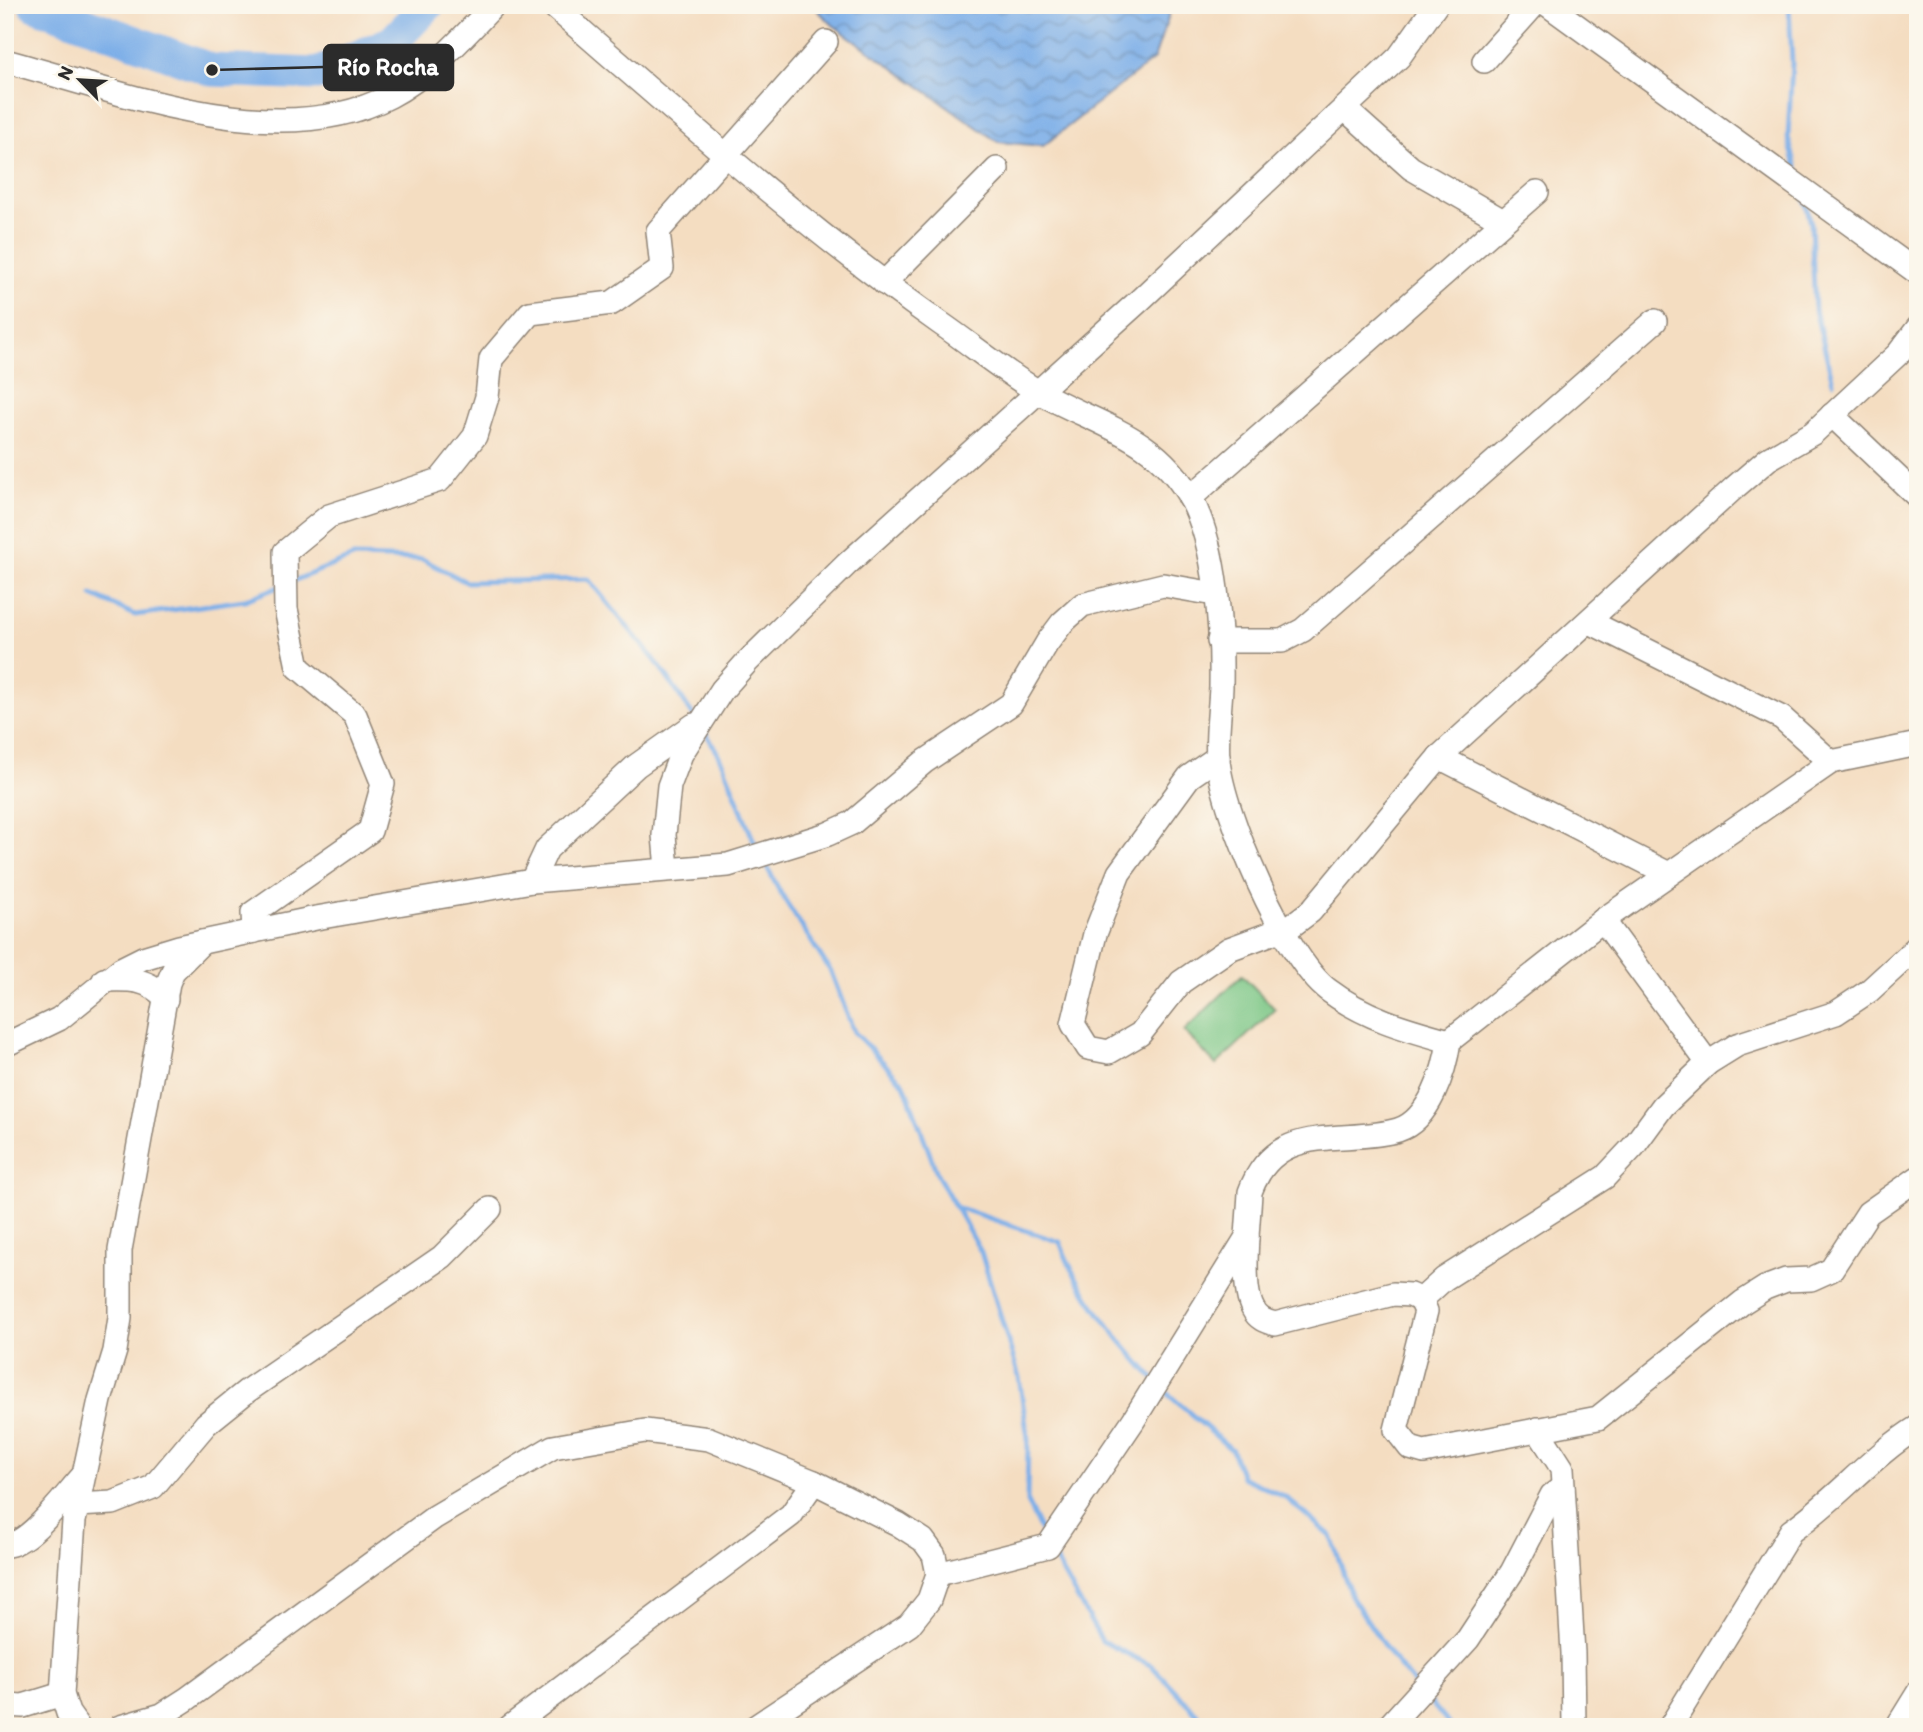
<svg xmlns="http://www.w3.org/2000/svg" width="1923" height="1732" font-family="Itim,sans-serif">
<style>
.grass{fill:#7ac685;stroke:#527858;stroke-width:2}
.water{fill:url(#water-waves);stroke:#546c8a;stroke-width:2}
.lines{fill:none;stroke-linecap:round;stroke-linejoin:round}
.stream{stroke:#7caee8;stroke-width:5}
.river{stroke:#7caee8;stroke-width:33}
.minor-casing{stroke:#908476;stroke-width:26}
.minor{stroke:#fff;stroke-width:23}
.leader{fill:none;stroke:#2b2b2b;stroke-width:2.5}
.callout-dot{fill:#2b2b2b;stroke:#fbf7ec;stroke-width:2.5}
.callout{fill:#2b2b2b;stroke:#2b2b2b;stroke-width:2.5}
.callout-label{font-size:24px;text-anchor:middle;font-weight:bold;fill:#fff}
</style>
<defs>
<pattern id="water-waves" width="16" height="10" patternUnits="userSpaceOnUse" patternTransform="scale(1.75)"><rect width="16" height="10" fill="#7caee8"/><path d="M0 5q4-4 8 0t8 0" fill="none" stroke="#668ebc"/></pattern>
</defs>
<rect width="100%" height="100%" fill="#fbf7ec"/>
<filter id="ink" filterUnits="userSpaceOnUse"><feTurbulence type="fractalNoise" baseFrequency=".0143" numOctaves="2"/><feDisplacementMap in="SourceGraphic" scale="14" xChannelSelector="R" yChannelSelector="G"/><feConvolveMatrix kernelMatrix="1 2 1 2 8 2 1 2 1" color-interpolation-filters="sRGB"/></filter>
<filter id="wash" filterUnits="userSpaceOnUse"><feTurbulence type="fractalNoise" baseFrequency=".00686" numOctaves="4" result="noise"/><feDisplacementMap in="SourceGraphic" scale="28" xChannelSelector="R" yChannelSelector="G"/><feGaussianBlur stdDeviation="1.57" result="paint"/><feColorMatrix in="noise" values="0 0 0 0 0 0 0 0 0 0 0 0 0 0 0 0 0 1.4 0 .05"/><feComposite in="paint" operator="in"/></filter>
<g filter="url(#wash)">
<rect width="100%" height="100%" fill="#f4ddc1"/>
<!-- grass -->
<polygon class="grass" points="1242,975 1275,1009 1216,1065 1184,1031"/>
<!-- water -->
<polygon class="water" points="812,5 1172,5 1172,6 1154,59 1043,146 998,142 833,25"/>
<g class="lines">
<!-- stream -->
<g class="stream">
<polyline points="1789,5 1792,63 1788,137 1799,177"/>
<polyline points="1805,200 1811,224 1815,310 1833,382"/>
<polyline points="293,581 353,557 422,559 466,582 588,579 658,664 695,718"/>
<polyline points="92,595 135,615 245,600 281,586"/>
<path d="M703,729C728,764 739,810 758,850"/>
<polyline points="764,861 781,894 831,972 854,1032 904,1084 938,1176 981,1252 1019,1377 1028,1439 1027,1502 1045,1540"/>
<path d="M956,1207L1060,1242C1078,1293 1117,1338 1153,1378"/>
<polyline points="1161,1388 1232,1450 1242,1477 1285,1497 1331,1536 1351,1596 1391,1656 1417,1687"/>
<polyline points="1051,1552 1102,1641 1152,1666 1209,1727"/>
<polyline points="1424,1694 1451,1727"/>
</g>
<!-- river -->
<polyline class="river" points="35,5 212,70 317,74 392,42 428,5"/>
</g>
</g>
<g filter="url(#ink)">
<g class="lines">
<!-- minor casing -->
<g class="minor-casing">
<g id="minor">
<path d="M552,5C678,114 804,227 940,323C972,345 1003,371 1037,391C1096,425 1155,434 1191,499C1217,547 1222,632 1221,687C1220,711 1216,736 1218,760C1223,814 1285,958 1328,990C1365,1018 1406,1029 1449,1041"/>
<polyline points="1548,5 1918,273"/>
<path d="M5,61C119,91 277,155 390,96C430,75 463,37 494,5"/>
<polyline points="1484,61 1534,5"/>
<polyline points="1345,109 1411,168 1503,221"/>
<polyline points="884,283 997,169"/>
<polyline points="1832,415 1918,497"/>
<polyline points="1190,498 1537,192"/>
<polyline points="1590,622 1782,718 1831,762"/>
<polyline points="1219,641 1282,641 1303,630 1655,321"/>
<path d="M1918,744L1831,762L1603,920L1449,1041C1445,1070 1430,1120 1398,1130C1344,1146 1276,1119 1250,1192C1249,1220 1240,1286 1253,1309C1258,1319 1265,1321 1275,1324L1393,1294L1410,1295L1421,1300L1426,1311L1396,1430L1410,1448L1424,1452L1598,1418L1743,1302L1765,1288L1786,1280L1811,1279L1831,1270L1868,1213L1918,1178"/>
<polyline points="1218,757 1189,777 1119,873 1095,934 1073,1024 1088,1048 1109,1052 1140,1034 1181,982 1229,949 1291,926 1311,911 1439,757 1734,488 1768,459 1813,433 1898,354 1918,328"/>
<polyline points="1439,757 1669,874"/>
<polyline points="667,869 664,835 669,786 681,754 722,690 747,662 847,564 1140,300 1399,57 1436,5"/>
<polyline points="532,881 547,849 636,766 694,725"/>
<polyline points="1603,920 1708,1063"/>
<polyline points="254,931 253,913 370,831 383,784 355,715 298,667 286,609 285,552 329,516 440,480 475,436 487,397 491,359 530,313 612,303 662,268 658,231 826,42"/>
<path d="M104,980C129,979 149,978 166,999"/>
<polyline points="5,1045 59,1019 121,969 143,958 179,947 316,918 532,881 728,865 828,834 852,823 924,762 1011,704 1047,643 1062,623 1082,605 1163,585 1215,594"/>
<polyline points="1421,1300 1444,1279 1605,1177 1633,1147 1663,1106 1708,1063 1737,1045 1836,1013 1869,991 1918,946"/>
<polyline points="1537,1429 1562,1468 1573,1653 1574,1727"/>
<polyline points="77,1505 113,1503 153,1487 206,1424 247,1391 442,1257 490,1209"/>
<path d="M5,1545C29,1546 66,1494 82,1477"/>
<polyline points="938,1574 1048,1546 1133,1421 1247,1237"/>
<polyline points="5,1705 23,1706 62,1694"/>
<polyline points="78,1727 68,1713 62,1694 74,1521 100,1400 115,1351 120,1318 120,1250 168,983 173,971 202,942"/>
<polyline points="120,1727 162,1715 187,1699 435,1517 553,1447 645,1431 709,1439 814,1482 898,1524 923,1540 934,1555 938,1574 929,1600 909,1625 755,1727"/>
<polyline points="510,1727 791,1515 814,1482"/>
<polyline points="1388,1727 1468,1639 1512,1572 1552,1495 1563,1487"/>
<path d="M1670,1727L1791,1531C1836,1500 1871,1456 1918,1427"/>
<polyline points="1897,1727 1918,1693"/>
</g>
</g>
<!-- minor -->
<use href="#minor" class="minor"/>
</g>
</g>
<!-- callouts -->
<path class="leader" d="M212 70L324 67"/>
<circle class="callout-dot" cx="212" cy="70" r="7"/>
<rect class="callout" x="324" y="45" width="129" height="45" rx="7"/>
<g class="callout-label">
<text x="388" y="75">Río Rocha</text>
</g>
<!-- margin -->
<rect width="1923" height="1732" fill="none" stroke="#fbf7ec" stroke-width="28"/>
<!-- north arrow -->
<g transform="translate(80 80) rotate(295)" stroke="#fbf7ec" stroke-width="5" paint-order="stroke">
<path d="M0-5L12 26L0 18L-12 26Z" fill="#2b2b2b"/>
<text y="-10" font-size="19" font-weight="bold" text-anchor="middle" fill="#2b2b2b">N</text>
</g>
</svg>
